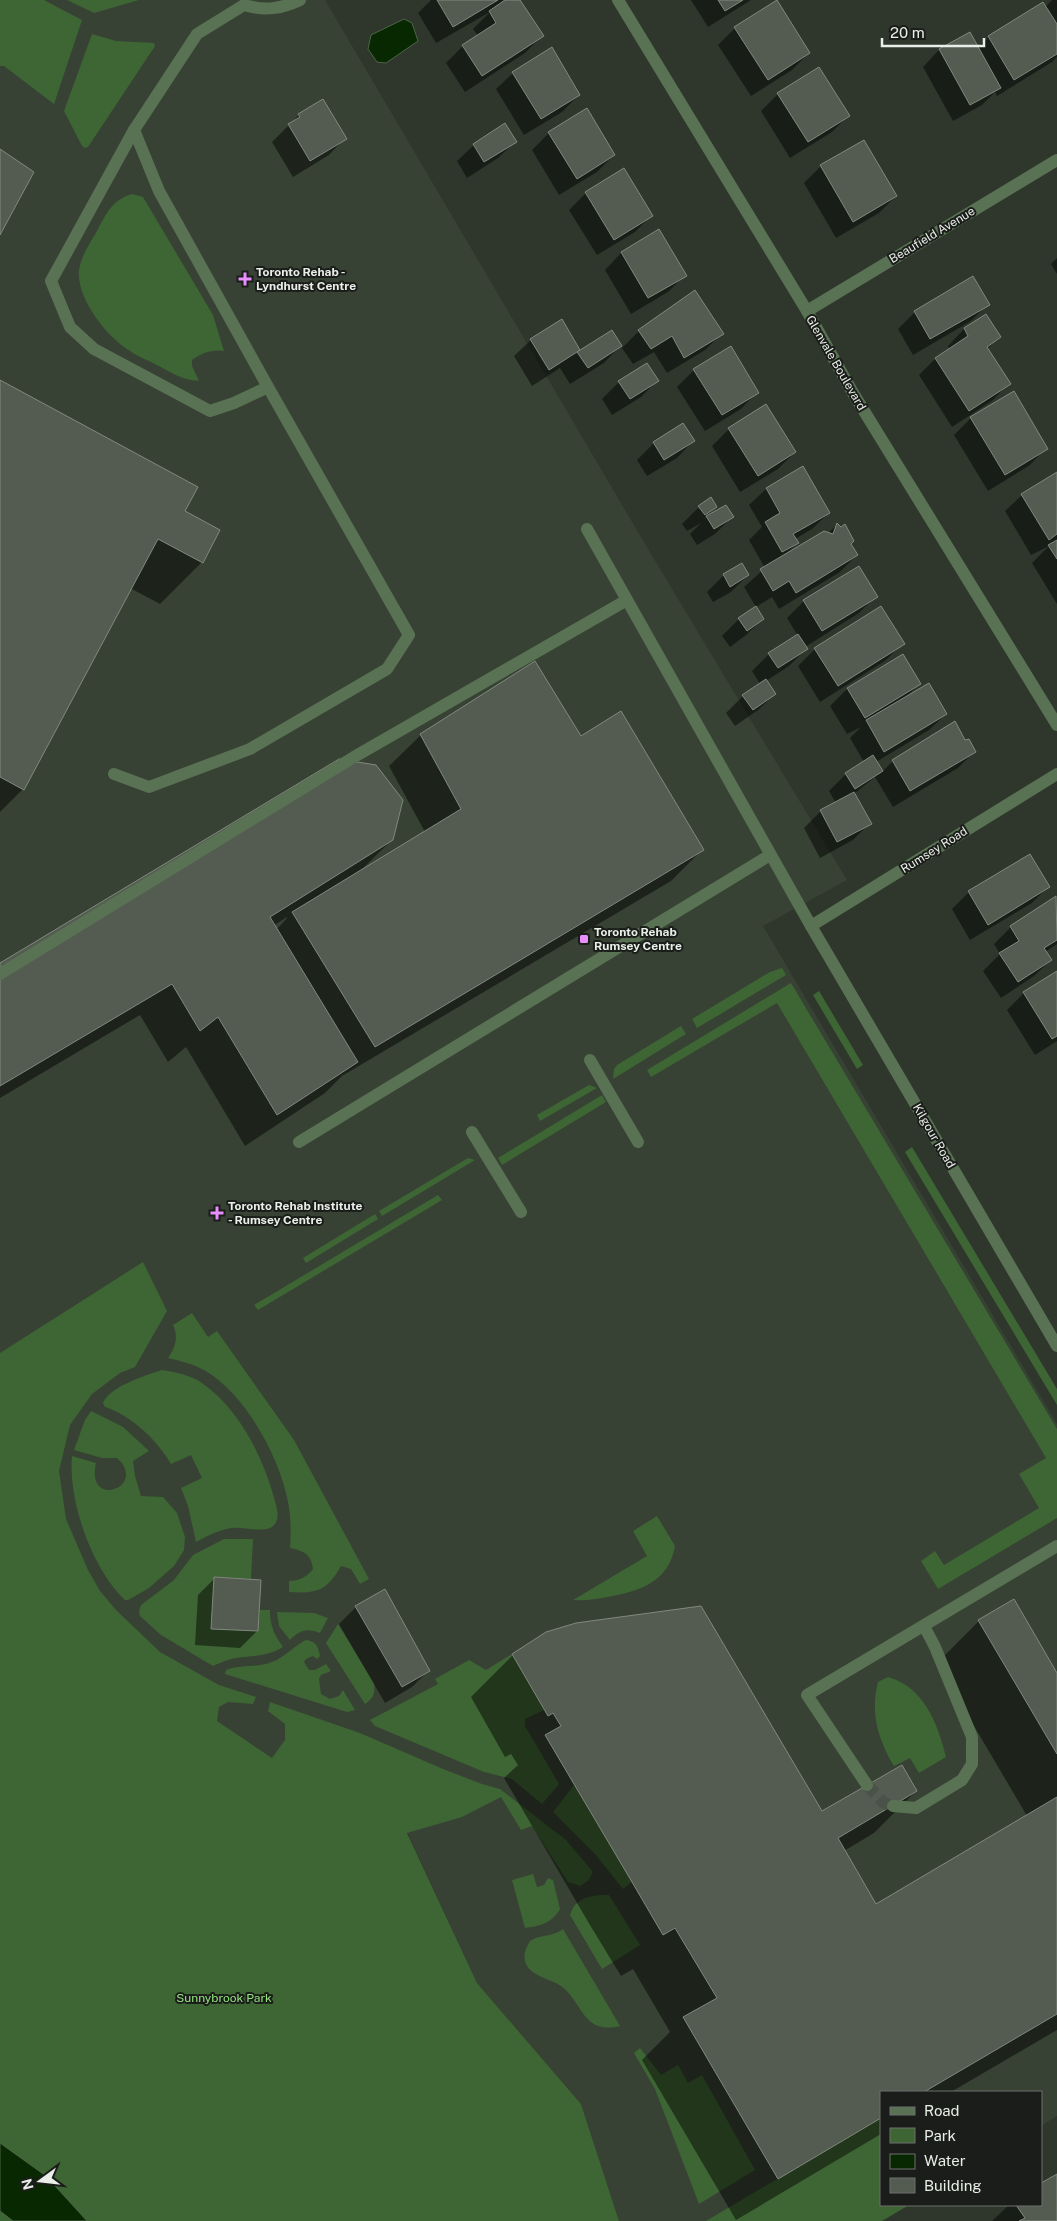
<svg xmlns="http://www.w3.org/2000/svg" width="1057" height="2221" font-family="'Public Sans',sans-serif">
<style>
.built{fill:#374234}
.green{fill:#3e6534}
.water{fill:#082801;stroke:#4c6346}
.shadow{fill:#0007;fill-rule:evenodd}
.building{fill:#545c52;stroke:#81897e}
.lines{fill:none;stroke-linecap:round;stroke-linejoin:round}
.minor-tunnel{stroke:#4b5249;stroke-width:12;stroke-dasharray:12 6;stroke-linecap:butt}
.minor{stroke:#597253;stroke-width:12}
.poi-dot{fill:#e88eff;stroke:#1a1d19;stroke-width:2}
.labels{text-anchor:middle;stroke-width:4;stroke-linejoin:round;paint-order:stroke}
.street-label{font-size:12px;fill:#e9eee8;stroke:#1a1d19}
.poi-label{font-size:12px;font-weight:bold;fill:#e9eee8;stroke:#1a1d19;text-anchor:start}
.park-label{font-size:12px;fill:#93e37e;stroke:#1a1d19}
</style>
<rect width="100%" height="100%" fill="#2f372d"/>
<!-- built -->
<polygon class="built" points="0,0 325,0 645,544 847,880 763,926 1057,1424 1057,2116 1041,2126 1041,2092 881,2092 881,2205 909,2205 882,2221 619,2221 581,2104 477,1983 403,1823 326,1799 53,1614 0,1523"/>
<!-- green -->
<g class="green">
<polygon points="0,0 44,0 82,20 54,104 4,66 0,66"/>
<polygon points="67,0 139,0 94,13"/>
<polygon points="92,34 116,41 154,43 155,46 88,147 85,148 82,146 64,111"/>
<path d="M132,194L143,197L213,315L224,351C213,349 201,353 192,360V366L199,381C182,380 172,373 157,365C148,360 138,357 130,351C107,337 76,298 79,270C81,256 90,243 97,231C106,214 112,200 132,194Z"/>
<polygon points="782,968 786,975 697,1028 692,1019 770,972"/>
<polygon points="791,983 1057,1429 1057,1518 938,1589 921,1561 935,1551 944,1565 1039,1508 1019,1474 1046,1458 777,1003 651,1077 647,1070"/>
<polygon points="819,991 863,1065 857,1069 813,995"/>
<polygon points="681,1026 686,1034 613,1079 614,1069 617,1065"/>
<polygon points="589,1085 597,1088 540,1121 537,1115"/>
<polygon points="602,1095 606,1102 502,1165 498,1158"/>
<polygon points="912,1147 1057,1389 1057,1405 905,1152"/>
<polygon points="468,1158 475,1160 382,1216 379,1211"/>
<polygon points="438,1195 442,1200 258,1310 254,1305"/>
<polygon points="375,1214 378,1219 306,1263 303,1258"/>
<polygon points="143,1262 167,1311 135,1367 120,1373 92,1394 70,1425 59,1471 66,1519 88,1570 100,1591 116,1610 160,1652 219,1685 256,1697 253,1704 228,1702 219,1707 217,1721 272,1758 285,1740 285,1724 268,1711 270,1702 360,1733 443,1769 482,1784 500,1789 566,1840 593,1872 588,1881 580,1886 568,1882 532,1826 521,1830 501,1797 462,1817 407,1833 477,1983 581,2104 619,2221 0,2221 0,1353"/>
<path d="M192,1313L208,1337L217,1331L294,1440L369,1579L360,1584L351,1569L341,1566C327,1591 316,1594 289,1592V1581C299,1581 307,1577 313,1569C311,1554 304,1551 290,1548C291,1533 291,1517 288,1502C280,1458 245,1393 204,1370C193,1364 180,1361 168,1358C175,1347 179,1338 173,1325Z"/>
<path d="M162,1370C175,1372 191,1375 202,1383C238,1408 261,1453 273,1494C275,1503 281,1515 275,1524C267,1535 244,1526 231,1528C219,1530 207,1536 196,1542L188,1506L181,1488L202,1478L191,1455L171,1464C157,1440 132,1416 105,1407L103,1403C109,1387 146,1375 162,1370Z"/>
<path d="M91,1411L123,1427L149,1451L133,1461L135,1476L141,1496L163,1497L177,1513L185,1537L184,1550L174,1566L149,1588L128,1600H125C92,1569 68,1501 72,1456L96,1463C85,1510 149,1487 117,1458H102L74,1450L85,1420Z"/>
<path d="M657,1516L675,1546C669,1582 640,1591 608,1597C596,1599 585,1601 573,1600L647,1556L633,1531Z"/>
<path d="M224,1539H253L251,1579L214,1577L212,1629L258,1631L260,1610H270C270,1626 274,1634 283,1647C266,1657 255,1655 236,1658C228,1659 220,1663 213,1666L161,1635L140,1616L139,1611L141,1605L174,1580L193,1555Z"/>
<path d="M277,1612L314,1613L328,1618L320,1633C307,1628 300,1630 290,1640L279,1626Z"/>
<path d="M338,1624L374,1683C375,1693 374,1698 365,1704L326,1643Z"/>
<path d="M307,1640C317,1642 318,1647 320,1656L317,1659L313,1656L306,1659L304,1662L309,1670H315L326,1664L331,1671L321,1675L319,1679L321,1694L330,1699L339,1696L343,1690L355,1710L347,1712L225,1674L226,1670C240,1664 257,1668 272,1662C284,1658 300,1641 307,1640Z"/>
<polygon points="512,1654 544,1710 525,1719 525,1726 559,1784 542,1804 512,1779 484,1772 375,1726 370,1720 438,1684 435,1679 469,1660 486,1670"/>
<path d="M888,1677C924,1687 938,1724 946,1757L919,1773L910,1758L894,1766C878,1739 870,1713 878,1682Z"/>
<polygon points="574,1785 632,1882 623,1889 596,1855 553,1812"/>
<path d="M533,1874L537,1887L544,1885L548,1878L553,1880L560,1909C552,1923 540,1926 525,1928L512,1880Z"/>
<path d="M609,1895L640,1945L602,1969L570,1915C575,1897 592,1895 609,1895Z"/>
<path d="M563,1929L620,2026C582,2035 583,2002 561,1986C551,1979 534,1977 527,1966C522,1957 525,1949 530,1941C541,1934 553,1937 563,1929Z"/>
<polygon points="640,2048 661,2075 678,2065 688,2083 702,2075 755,2170 699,2204 655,2089 634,2053"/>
<polygon points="881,2118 881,2205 909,2205 882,2221 706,2221"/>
</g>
<!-- water -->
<g class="water">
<polygon points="404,19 412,23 418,41 386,63 377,62 368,49 371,35"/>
<polygon points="0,2143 46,2176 87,2221 13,2221 0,2211"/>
</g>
<!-- shadow -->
<g class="shadow">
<polygon points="431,0 504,0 500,3 508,0 519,0 542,36 525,53 465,92 446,63 463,46 478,36 473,29 490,12 436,43 418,13"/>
<polygon points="691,0 751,0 708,27"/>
<polygon points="1052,0 1057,0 1057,57 1052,62 997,96 995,92 982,105 953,121 923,67 939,50 969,34 977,48 989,37 1045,7"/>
<polygon points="735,28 809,53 792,70 751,96 718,45"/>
<polygon points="513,73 579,95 562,112 524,135 496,89"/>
<polygon points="778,94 849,115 832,132 790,158 761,111"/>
<polygon points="323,101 345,138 329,155 293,177 272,142 299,115"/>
<polygon points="549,133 614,155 597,172 559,195 532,150"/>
<polygon points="515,142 498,158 467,178 457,161 474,145"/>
<polygon points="821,166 896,196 879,213 836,238 804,183"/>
<polygon points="586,193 651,216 635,232 597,255 569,210"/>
<polygon points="658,231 685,275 668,292 631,314 605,270 621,253"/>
<polygon points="1057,258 1057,274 1051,264"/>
<polygon points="988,304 971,321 913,355 898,329 915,312"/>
<polygon points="986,316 999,337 987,349 1009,383 993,400 952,427 919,375 935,359 949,349 948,346 964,329"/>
<polygon points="562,321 580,351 620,346 604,363 570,384 560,368 532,386 514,356 531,340"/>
<polygon points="639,331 722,334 705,350 667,373 654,352 633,364 622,348"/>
<polygon points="646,365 658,380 641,397 612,415 602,399 619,382"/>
<polygon points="694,370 757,392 741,409 705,431 677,387"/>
<polygon points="0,381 183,512 202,562 160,604 130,588 23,789 0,812"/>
<polygon points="971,418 1046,448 1030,465 988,491 954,435"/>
<polygon points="729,429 795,452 778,469 740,492 712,446"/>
<polygon points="693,441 677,458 647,476 637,460 654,443"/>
<polygon points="802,467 829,513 812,529 795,539 797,543 786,554 828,533 837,525 857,555 840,572 779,609 772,597 756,607 744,587 765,568 749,540 762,527 749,505 766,489"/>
<polygon points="1057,473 1057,604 1032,563 1049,546 1031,555 1005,511 1022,495"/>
<polygon points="716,506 704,519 726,506 732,517 715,534 697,545 690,534 701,523 687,531 682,524 699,507"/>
<polygon points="724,575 748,575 731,592 713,602 707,592"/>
<polygon points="876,596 859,613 805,647 806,649 789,666 766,681 775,694 758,710 735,726 726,713 743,696 760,684 752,671 769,654 798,636 787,618 804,601"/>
<polygon points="880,608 903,643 886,660 820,702 798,666 815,649"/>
<polygon points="739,619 763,619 746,635 730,647 722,636"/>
<polygon points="903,656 919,684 907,696 946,714 929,730 876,762 882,772 893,761 955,723 965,741 975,751 958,768 893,807 875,777 854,794 870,823 853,840 820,858 804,828 821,811 836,803 829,791 846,774 864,762 850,738 861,727 847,734 830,706 847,689"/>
<path d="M421,735L581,738L702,850L671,881L342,1076L325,1093L245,1146L186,1047L168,1062L140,1015L0,1098V964L392,840L361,870L425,832L389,766ZM287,917V918L276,930L273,926Z"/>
<polygon points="1049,886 1032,903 970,940 952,909 969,892"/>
<polygon points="1056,898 1057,944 1045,952 1051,960 1034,976 1001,998 983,971 1000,954 994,944 1011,927"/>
<polygon points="1057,973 1057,1041 1035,1055 1007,1010 1024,993"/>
<polygon points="215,1578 257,1631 240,1648 195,1645 198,1595"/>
<polygon points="356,1607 429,1670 412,1687 385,1703 339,1624"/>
<polygon points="979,1621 1057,1676 1057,2030 951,2092 881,2092 881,2134 736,2220 642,2060 670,2032 633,1969 621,1976 590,1925 504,1778 518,1765 511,1754 505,1757 471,1697 513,1655 822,1813 916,1791 874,1833 844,1851 876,1906 1027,1816 937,1663"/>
<polygon points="1057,2175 1057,2221 992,2221 1009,2205 1041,2205 1041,2184"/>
</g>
<!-- building -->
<g class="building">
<polygon points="437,0 498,0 453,27"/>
<polygon points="505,0 520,0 544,36 482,76 462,45 496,23 489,11"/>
<polygon points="718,0 743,0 725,11"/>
<polygon points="777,0 810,53 768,80 734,27"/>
<polygon points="1043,2 1057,24 1057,54 1014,80 988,36"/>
<polygon points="970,32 1001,88 970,105 939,49"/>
<polygon points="552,47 580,95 541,119 512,72"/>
<polygon points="819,67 850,116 808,142 777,93"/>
<polygon points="323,99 347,139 310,161 288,124 300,117 298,114"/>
<polygon points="587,108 615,155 577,179 548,132"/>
<polygon points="505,123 517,142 484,162 473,144"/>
<polygon points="864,140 897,196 853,222 820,165"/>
<polygon points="0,149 34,172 0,235"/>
<polygon points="624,168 653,216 614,240 585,192"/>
<polygon points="659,229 687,276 648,298 621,252"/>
<polygon points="973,276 990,305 930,339 914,311"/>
<polygon points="695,290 724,334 684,358 672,336 651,349 638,330"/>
<polygon points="986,314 1001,337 987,347 1011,384 969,411 935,358 968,336 964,328"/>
<polygon points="562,319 580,350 549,370 530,339"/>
<polygon points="612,330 622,346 588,368 577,352"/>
<polygon points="731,346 759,393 722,415 693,369"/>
<polygon points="647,363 659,381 630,399 618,381"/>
<polygon points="0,380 198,487 185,511 220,530 203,563 158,539 24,790 0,777"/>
<polygon points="1014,391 1048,449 1005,475 970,417"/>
<polygon points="766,404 796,452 758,476 728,428"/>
<polygon points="683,423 695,441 664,460 653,442"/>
<polygon points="803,466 830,513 793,534 799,543 782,552 765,522 780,513 766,488"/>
<polygon points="1057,472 1057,534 1049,540 1021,494"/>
<polygon points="711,497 717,507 705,515 698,506"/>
<polygon points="726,505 734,517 714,529 706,516"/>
<polygon points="837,523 841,527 845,524 854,541 851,544 858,555 796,593 789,581 773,591 760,569 824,531 833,534"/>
<polygon points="1057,540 1057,559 1048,545"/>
<polygon points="742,563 749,575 730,587 723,574"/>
<polygon points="859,566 878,597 822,631 803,600"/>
<polygon points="756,606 764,619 747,631 738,618"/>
<polygon points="881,606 905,644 838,686 814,648"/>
<polygon points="798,634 808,649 778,668 768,653"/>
<polygon points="903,654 921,684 865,718 847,688"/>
<polygon points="535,661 581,736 621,711 704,850 375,1047 292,912 461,809 420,734"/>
<polygon points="766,679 776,694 753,710 742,695"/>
<polygon points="929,683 947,714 884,752 866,720"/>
<polygon points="955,721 965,740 969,739 976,752 910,791 892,760"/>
<polygon points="873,755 883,771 855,789 845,773"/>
<polygon points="339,759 376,765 403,800 393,840 270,917 358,1062 277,1115 218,1017 200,1031 172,984 0,1086 0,963"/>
<polygon points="854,792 872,824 837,842 820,810"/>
<polygon points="1030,854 1050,887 988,925 968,891"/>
<polygon points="1056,896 1057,940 1044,948 1052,960 1018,982 999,953 1019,941 1010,926"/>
<polygon points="1057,971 1057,1036 1052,1039 1023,992"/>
<polygon points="214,1577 261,1580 258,1631 211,1629"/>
<polygon points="385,1589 430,1671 402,1687 355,1606"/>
<polygon points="1014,1599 1057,1673 1057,1754 978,1620"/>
<polygon points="701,1606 822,1811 902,1765 917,1791 838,1838 876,1904 1057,1797 1057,2014 924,2092 881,2092 881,2118 778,2179 683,2017 717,1998 675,1928 663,1935 632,1882 545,1735 561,1726 553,1713 548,1716 512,1654 546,1632 576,1623"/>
<polygon points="1057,2174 1057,2221 1019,2221 1025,2218 1016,2205 1041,2205 1041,2183"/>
</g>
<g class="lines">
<!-- minor-tunnel -->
<polyline class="minor-tunnel" points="867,1785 884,1803 893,1806"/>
<!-- minor -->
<g class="minor">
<polyline points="618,0 807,311 853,393 1057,725"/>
<polyline points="807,311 1057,160"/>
<path d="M268,387L234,403L210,411L94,349L70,327L51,281L134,130L197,34L244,5C265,11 281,9 300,0"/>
<polyline points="587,529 811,926 1057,1346"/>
<polyline points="114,774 149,787 250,749 387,669 409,635 268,387 159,191 134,130"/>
<polyline points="811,926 1057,774"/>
<polyline points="0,974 354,757 627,600"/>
<polyline points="590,1060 638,1142"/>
<polyline points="472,1132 521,1212"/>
<polyline points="299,1142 770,855"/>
<polyline points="867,1785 807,1695 1057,1546"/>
<polyline points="893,1806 916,1808 962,1780 972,1764 972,1737 935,1647 924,1626"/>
</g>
</g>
<!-- markers -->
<g class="poi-dot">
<path d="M242.5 271.5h5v5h5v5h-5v5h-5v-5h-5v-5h5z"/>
<rect x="579" y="934" width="10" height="10" rx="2.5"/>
<path d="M214.5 1205.5h5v5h5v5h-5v5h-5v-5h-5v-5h5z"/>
</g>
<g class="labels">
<!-- street labels -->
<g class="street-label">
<text transform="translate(932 235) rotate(-31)" y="4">Beaufield Avenue</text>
<text transform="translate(836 363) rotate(60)" y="4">Glenvale Boulevard</text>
<text transform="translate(934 850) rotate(-32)" y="4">Rumsey Road</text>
<text transform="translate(934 1136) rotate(60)" y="4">Kilgour Road</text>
</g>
<!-- poi labels -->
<g class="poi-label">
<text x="256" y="276">Toronto Rehab -<tspan x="256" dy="14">Lyndhurst Centre</tspan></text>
<text x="594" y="936">Toronto Rehab<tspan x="594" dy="14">Rumsey Centre</tspan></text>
<text x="228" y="1210">Toronto Rehab Institute<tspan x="228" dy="14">- Rumsey Centre</tspan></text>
</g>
<!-- park labels -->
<g class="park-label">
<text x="224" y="2002">Sunnybrook Park</text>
</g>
</g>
<!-- legend -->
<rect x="880" y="2091" width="162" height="115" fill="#1a1d19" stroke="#6d716c"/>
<rect x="890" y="2107" width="25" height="8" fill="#597253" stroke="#6d716c"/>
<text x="924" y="2116" font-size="15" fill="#e9eee8">Road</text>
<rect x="890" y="2128" width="25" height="15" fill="#3e6534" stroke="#6d716c"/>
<text x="924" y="2141" font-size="15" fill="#e9eee8">Park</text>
<rect x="890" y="2154" width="25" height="15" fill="#082801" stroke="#6d716c"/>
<text x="924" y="2166" font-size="15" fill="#e9eee8">Water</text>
<rect x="890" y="2178" width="25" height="15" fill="#545c52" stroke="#6d716c"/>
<text x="924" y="2191" font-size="15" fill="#e9eee8">Building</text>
<!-- north arrow -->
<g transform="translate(40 2181) rotate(255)" stroke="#1a1d19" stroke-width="4" paint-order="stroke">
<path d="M0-4L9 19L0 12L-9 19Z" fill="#e9eee8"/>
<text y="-8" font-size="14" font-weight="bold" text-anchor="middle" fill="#e9eee8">N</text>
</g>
<!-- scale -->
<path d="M882 38v8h102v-8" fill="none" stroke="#e9eee8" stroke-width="2.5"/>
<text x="890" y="38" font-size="15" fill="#e9eee8" stroke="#1a1d19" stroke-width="4" paint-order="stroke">20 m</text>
</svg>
